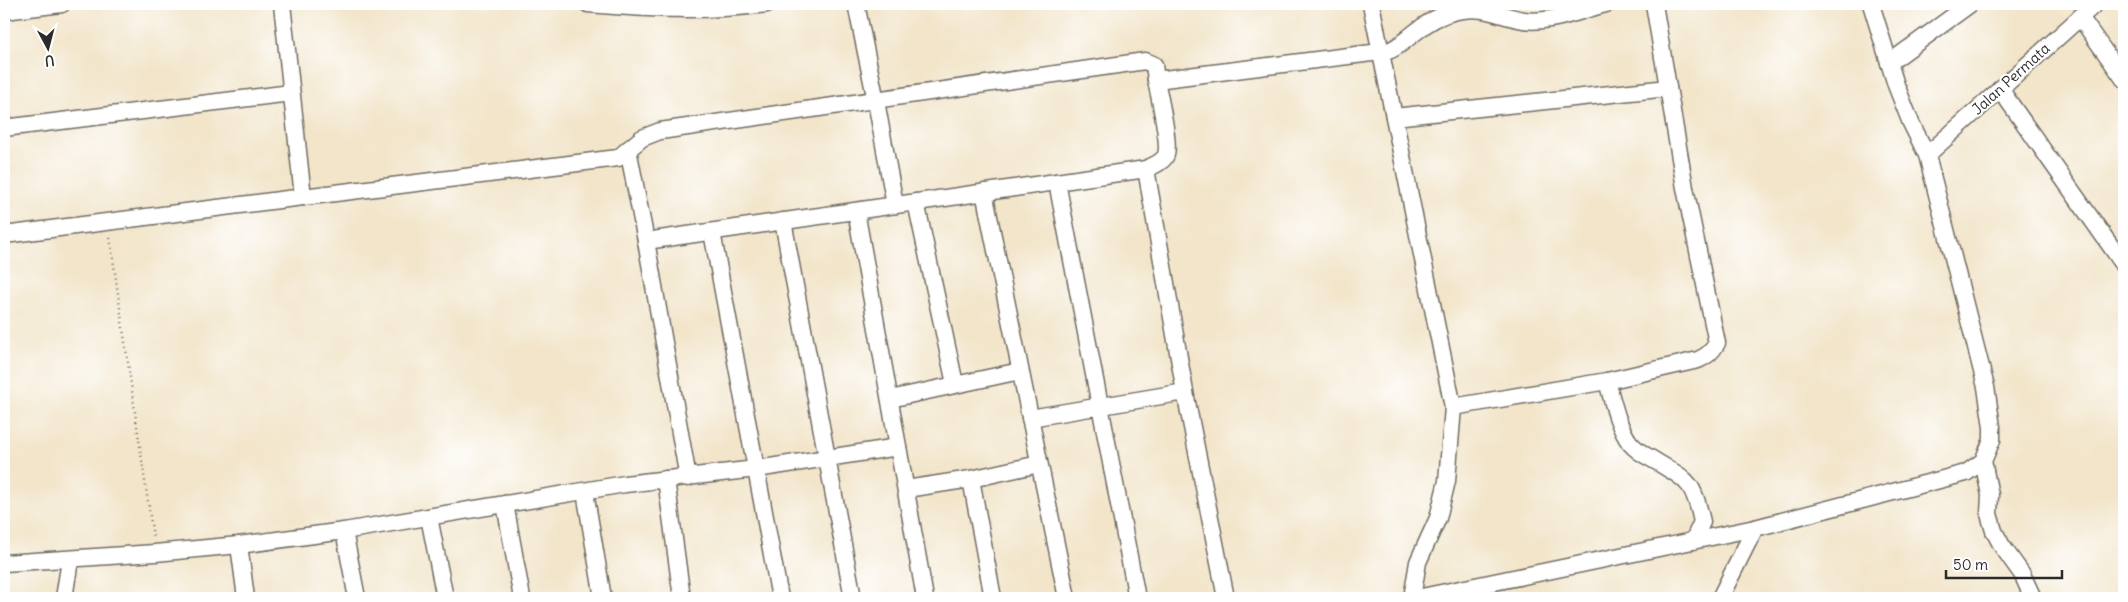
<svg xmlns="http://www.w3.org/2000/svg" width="2128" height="602" font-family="Delius,sans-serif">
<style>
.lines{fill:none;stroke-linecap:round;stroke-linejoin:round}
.minor-casing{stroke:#716c63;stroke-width:19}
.path{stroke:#716c63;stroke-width:2.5;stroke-dasharray:1 4;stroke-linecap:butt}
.minor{stroke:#fff;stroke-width:16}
.labels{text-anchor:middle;stroke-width:4;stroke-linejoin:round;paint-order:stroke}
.street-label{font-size:15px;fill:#2b2b2b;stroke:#fff}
</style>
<rect width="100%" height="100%" fill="#fff"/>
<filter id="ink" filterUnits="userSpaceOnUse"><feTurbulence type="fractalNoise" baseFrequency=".02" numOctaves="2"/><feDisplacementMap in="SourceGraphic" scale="10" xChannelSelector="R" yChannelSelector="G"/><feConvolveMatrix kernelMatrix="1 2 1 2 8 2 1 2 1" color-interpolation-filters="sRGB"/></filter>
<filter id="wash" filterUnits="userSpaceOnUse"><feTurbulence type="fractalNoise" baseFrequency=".0096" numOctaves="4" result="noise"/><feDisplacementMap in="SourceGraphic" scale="20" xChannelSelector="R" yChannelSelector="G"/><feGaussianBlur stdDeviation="1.12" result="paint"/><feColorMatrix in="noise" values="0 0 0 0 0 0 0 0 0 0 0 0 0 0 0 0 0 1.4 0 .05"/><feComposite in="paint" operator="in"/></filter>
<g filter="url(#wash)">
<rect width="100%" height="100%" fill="#f2e5ca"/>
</g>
<g filter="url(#ink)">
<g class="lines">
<!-- minor casing -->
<g class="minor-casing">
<g id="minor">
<path d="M588,4C650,9 704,12 767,4"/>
<polyline points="856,4 876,101 895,205"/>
<path d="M1371,4L1453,407L1607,381L1698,360C1707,356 1712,352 1717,343L1685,188L1654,4"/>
<polyline points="4,11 62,4"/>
<polyline points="2080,17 2124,79"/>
<polyline points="1889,63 1970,4"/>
<path d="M1156,80C1159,95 1170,143 1166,155C1163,162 1153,166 1146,169L1185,392L1226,598"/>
<polyline points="2000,89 2124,265"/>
<polyline points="1394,117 1668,88"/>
<polyline points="4,128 291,93"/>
<polyline points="628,149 646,241 1146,169"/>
<polyline points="1927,155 2095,4"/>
<polyline points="1057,182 1137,598"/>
<polyline points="984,192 1067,598"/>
<path d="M303,197L618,158L642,138L660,131L1145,61L1154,65L1156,80L1388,51C1399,47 1405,40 1413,34C1425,24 1441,14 1457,11C1485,5 1498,16 1524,20C1550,24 1581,10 1606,4"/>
<polyline points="916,202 955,384"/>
<polyline points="856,211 925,598"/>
<polyline points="783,221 853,598"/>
<polyline points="712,232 780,598"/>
<polyline points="4,235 303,197 282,4"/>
<polyline points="646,241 688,478"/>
<path d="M1607,381C1613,402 1617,425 1630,443C1636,450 1644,455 1652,459C1688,481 1693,479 1702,522L1693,541"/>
<polyline points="890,399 1020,371"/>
<polyline points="1030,418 1185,392"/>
<polyline points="1983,461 1990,495 1989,514 1994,531 2002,546 2022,574 2033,598"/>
<polyline points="666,479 682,598"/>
<polyline points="971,479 993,598"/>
<polyline points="906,489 971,479 1039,464"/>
<polyline points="585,492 603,598"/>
<polyline points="505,504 522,598"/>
<polyline points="429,517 445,598"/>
<polyline points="344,531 357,598"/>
<polyline points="239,545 246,598"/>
<polyline points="4,563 155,553 239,545 344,531 625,484 756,469 898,447"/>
<polyline points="64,598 70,560"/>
<polyline points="1412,598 1418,562 1438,518 1447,481 1453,407"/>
<polyline points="1417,598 1755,528 1966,473 1983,461 1992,440 1992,427 1986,387 1927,155 1911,123 1896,85 1871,4"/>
<polyline points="1720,598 1755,528"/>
</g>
</g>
<!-- path -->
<polyline class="path" points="110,238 153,537"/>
<!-- minor -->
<use href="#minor" class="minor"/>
</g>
</g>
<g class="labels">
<!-- street labels -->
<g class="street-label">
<text transform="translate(2011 79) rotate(-42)" y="5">Jalan Permata</text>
</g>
</g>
<!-- margin -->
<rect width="2128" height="602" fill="none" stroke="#fff" stroke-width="20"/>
<!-- north arrow -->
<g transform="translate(48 48) rotate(173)" stroke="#ffffff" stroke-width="4" paint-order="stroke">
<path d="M0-4L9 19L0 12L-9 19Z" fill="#2b2b2b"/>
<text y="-8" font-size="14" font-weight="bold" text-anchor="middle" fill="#2b2b2b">U</text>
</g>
<!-- scale -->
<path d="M1946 570v8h116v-8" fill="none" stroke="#2b2b2b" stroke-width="2.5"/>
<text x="1953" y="570" font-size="15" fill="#2b2b2b" stroke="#ffffff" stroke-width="4" paint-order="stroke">50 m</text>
</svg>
